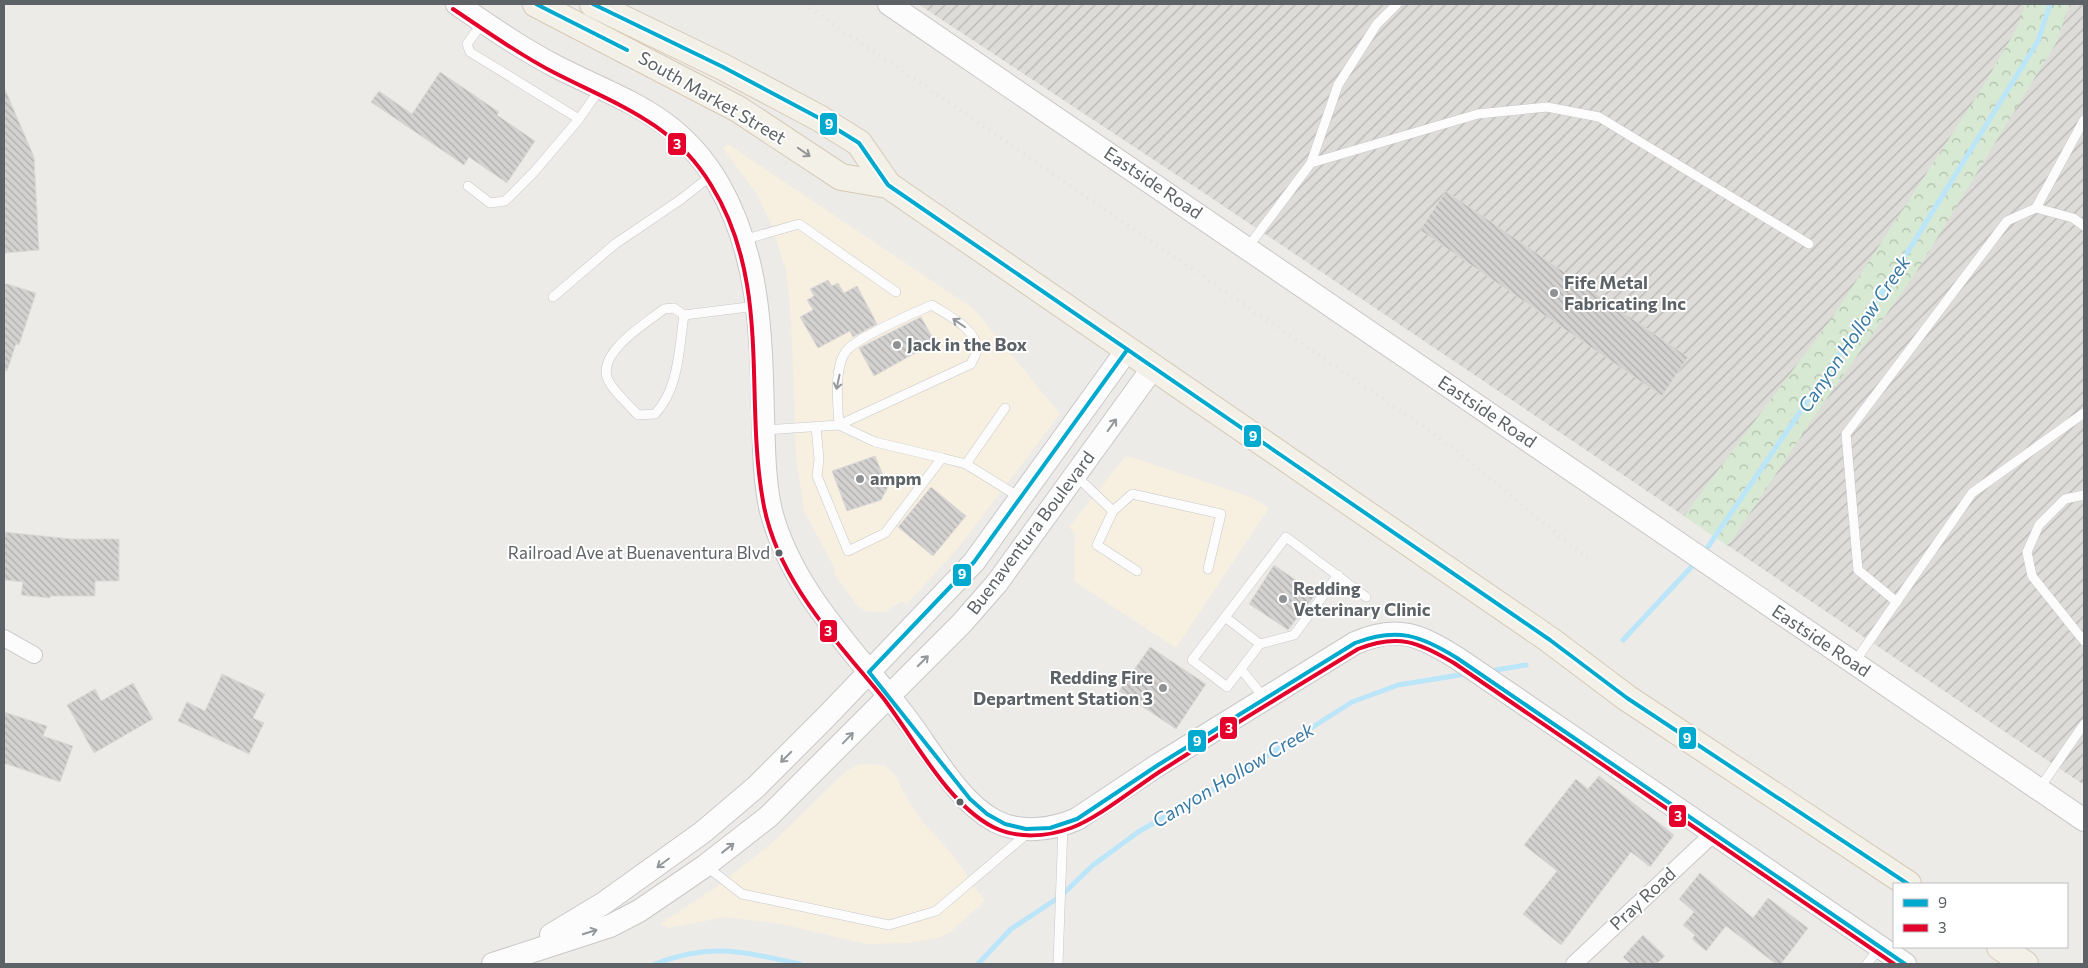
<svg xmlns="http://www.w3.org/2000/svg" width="2088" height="968" font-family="Commissioner,sans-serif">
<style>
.commercial{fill:#f7efe0}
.industrial{fill:url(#industrial-furrows)}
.forest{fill:url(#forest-crowns)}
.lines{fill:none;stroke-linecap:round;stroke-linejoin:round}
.stream{stroke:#bbe5f8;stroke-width:5}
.building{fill:url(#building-back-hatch);stroke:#dcdad7}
.lane-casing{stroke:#c8c8c9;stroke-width:10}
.street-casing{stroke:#c8c8c9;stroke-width:18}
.secondary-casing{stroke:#c8c8c9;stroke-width:24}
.primary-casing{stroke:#d6c9b5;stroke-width:28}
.lane{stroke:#fcfcfc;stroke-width:9}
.street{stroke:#fcfcfc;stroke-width:16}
.secondary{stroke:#fcfcfc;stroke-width:22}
.primary{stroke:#f3f0e8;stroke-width:26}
.rail{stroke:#e3e2e3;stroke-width:4;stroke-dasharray:1 6;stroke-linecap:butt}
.bus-1-casing{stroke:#fff;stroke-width:8}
.bus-2-casing{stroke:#fff;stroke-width:8}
.bus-1{stroke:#00a9ce;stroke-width:4}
.bus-2{stroke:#e4002b;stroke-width:4}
.oneway{stroke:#919494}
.oneway2{stroke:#94989a}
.poi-dot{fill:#8f9294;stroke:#fff;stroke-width:2}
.bus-dot{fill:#5c6266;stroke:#fff;stroke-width:2}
.labels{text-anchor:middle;stroke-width:4;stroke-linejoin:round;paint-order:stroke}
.bus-label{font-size:17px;fill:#5c6266;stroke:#fff;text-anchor:end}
.street-label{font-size:18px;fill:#5c6266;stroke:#fff}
.poi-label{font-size:18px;font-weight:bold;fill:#5c6266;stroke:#fff;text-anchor:start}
.water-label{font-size:19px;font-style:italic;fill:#3879a4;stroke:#fff}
.line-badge{stroke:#fff;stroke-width:2}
.badge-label{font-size:14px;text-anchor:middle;font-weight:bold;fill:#fff}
</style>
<defs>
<pattern id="industrial-furrows" width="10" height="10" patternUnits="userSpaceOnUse" patternTransform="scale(1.25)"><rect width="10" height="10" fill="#dedcd9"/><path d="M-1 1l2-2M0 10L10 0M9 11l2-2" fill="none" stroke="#b7b6b4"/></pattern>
<pattern id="forest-crowns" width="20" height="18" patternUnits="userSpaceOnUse" patternTransform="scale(1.25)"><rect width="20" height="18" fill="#d7e9d2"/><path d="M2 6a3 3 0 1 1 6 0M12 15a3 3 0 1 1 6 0" fill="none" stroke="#b2c0ae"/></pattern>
<pattern id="building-back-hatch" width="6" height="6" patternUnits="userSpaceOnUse" patternTransform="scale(1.25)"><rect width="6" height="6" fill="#d4d2d1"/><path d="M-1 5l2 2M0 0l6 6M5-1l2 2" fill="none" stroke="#afaead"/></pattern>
</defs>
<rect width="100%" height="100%" fill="#edebe8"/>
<!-- commercial -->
<g class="commercial">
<polygon points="728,144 974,309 1060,414 959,547 906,605 902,601 885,612 875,612 865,611 857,605 835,575 833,565 804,511 796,456 791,318 786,270 771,224 757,194 723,148"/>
<polygon points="1129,456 1250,497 1269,508 1176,648 1074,581 1075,534 1069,527 1123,459"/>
<polygon points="860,764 884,765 896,776 905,795 922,821 952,854 985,901 949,933 938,938 909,943 866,944 781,924 725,917 669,928 660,924 715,888 773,842 846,771"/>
</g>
<!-- industrial -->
<polygon class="industrial" points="918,4 2084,4 2084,785 1210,197"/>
<!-- forest -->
<polygon class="forest" points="2025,4 2070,4 2056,43 1917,271 1818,411 1728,546 1684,516 1834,315 1982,88 2018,26"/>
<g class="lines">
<!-- stream -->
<g class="stream">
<polyline points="1703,554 1891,279 2038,41 2050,4"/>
<polyline points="1623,640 1696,562"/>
<polyline points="1490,671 1526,665"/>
<path d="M655,964C712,942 743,952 800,964"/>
<polyline points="978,964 1011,929 1061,896 1092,866 1138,832 1218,787 1352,702 1398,685 1466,674"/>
</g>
</g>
<!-- building -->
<g class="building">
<polygon points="440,72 499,112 497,115 535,141 507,183 469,157 464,165 371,102 379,91 412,114"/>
<polygon points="4,87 34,157 39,250 4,253"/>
<polygon points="1446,191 1688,357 1662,396 1420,230"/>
<polygon points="828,280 832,286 838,283 844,293 857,286 877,324 853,337 850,331 818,348 800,317 813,310 807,300 814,296 810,289"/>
<polygon points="4,283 36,293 19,345 16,344 7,371 4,370"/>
<polygon points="921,317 935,342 874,376 859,348"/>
<polygon points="875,456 888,487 881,500 847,511 832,471"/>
<polygon points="931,487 966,516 933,556 898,527"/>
<polygon points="4,532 71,539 119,539 119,581 95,581 95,596 50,596 50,598 21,595 23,582 4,580"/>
<polygon points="1274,565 1316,594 1288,630 1249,604"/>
<polygon points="1150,647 1206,684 1176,729 1119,691"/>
<polygon points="222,674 265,694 253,718 264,723 249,754 178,721 187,702 205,711"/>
<polygon points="133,683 153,719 94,753 67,705 95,689 101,701"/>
<polygon points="4,712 47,726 43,736 73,746 60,782 4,763"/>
<polygon points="1599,776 1674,835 1650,867 1631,852 1561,945 1523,914 1557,871 1524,845 1576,779 1588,789"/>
<polygon points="1700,873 1753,918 1768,898 1808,928 1781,964 1776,964 1726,926 1706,951 1692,939 1695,935 1683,925 1694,912 1679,899"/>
<polygon points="1643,935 1665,956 1656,964 1631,964 1623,957"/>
</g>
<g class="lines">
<!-- lane casing -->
<g class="lane-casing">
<g id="lane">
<polyline points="579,119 600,89"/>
<polyline points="1311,163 1478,114 1547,107 1599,117 1809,244"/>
<polyline points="468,186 490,203 505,201 534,172 579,119 470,52 467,44 483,22"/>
<polyline points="2036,208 2084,120"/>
<polyline points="743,240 799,224 896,292"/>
<polyline points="1248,247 1311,163 1338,85 1377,24 1397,4"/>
<polyline points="553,297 615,244 680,200 712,175"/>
<path d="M684,315C679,348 679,389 655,414L638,415C629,405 614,392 608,380C596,353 645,324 664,309L674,308L684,315L756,306"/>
<path d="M764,430L839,425L971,364C973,359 977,353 977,349C976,328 947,315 932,305C913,313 859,337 847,350C833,366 838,406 839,425L875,442L942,458L885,533L848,551L817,476L819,459L816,427"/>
<polyline points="942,458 966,464 1019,497"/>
<polyline points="966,464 1005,408"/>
<polyline points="1075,475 1113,511 1132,494 1221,514 1208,569"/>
<polyline points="2084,495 2065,499 2039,525 2027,552 2032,576 2084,641"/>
<polyline points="1113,511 1097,545 1137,571"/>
<polyline points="1897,602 1858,570 1846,434 2007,221 2036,208 2073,218 2084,226"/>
<polyline points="1225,617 1286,537 1366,597"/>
<polygon points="1225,617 1260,644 1227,687 1192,660"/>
<polyline points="1260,644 1294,635 1338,575"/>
<polyline points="1854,663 1972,493 2084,413"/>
<polyline points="1241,669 1265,699"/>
<polyline points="2039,789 2084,724"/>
<polyline points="706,866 742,894 889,925 936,911 1029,832"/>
<polyline points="1058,964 1063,825"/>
<polyline points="1867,964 1880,947"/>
</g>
</g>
<!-- street casing -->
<g class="street-casing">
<g id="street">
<polyline points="4,638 34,655"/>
<polyline points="1574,964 1713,834"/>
</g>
</g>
<!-- secondary casing -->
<g class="secondary-casing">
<g id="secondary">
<path d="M457,4C489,26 522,49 557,67C624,101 679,115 719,185C760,257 761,335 763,415C764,447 764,481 771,511C792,591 855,651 903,714C929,747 957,801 995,821C1020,834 1052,830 1077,819L1158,765L1355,643C1397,624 1420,635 1457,658L1905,964"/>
<polyline points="889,4 2084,820"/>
<polyline points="551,935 604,903 703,832 756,787 828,715 974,562 1127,350"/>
<polyline points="493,964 610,926 639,911 705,866 768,817 962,623 997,583 1152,369"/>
</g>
</g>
<!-- primary casing -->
<g class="primary-casing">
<g id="primary">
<polyline points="536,4 738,109 841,177 888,185"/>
<polyline points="593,4 723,67 819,118 859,143 888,185 1550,640 1627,698 1908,884"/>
<polyline points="2000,947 2025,964"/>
</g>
</g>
<!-- lane -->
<use href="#lane" class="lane"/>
<!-- street -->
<use href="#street" class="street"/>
<!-- secondary -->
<use href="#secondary" class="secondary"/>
<!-- primary -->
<use href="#primary" class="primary"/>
<!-- rail -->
<path class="rail" d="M804,4L1431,432C1486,473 1536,518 1589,559"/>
<!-- bus-1 casing -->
<g class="bus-1-casing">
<g id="bus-1">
<polyline points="536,4 627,50"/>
<polyline points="593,4 723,67 819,118 859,143 888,185 1550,640 1627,698 1908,884"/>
<path d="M1127,350L974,562L869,672L970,799L987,814L1005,824L1026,829L1050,828L1077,819L1158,765L1355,643C1397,627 1420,635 1457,658L1905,964"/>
</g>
</g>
<!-- bus-2 casing -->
<g class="bus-2-casing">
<path id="bus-2" d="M453,9C486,31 518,54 553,72C615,104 673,122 711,185C772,283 744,395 763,501C776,579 836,640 884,699C915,740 947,803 993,827C1017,839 1047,837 1071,828C1099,818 1138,785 1164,769C1228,728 1293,689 1358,649C1398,633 1418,642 1454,663L1894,964"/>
</g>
<!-- bus-1 -->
<use href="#bus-1" class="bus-1"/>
<!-- bus-2 -->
<use href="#bus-2" class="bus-2"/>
</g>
<!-- one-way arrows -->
<defs><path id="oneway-shaft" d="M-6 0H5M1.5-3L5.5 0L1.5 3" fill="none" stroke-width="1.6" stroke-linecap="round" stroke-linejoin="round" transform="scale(1.25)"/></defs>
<use class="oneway" href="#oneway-shaft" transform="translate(804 152) rotate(35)"/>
<g class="oneway2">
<use href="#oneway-shaft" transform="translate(959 323) rotate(-145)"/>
<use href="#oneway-shaft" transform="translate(838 382) rotate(102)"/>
<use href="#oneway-shaft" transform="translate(1112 425) rotate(-54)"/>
<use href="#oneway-shaft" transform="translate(923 661) rotate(-45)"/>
<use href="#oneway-shaft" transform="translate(848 738) rotate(-46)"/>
<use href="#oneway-shaft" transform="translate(786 757) rotate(135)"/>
<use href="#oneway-shaft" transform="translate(728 848) rotate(-38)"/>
<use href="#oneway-shaft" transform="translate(663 863) rotate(143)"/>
<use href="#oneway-shaft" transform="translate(590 932) rotate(-18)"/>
</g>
<!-- markers -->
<g class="poi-dot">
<circle cx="1554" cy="293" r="5"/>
<circle cx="897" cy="345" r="5"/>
<circle cx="860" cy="479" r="5"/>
<circle cx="1283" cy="599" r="5"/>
<circle cx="1163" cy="688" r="5"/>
</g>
<g class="bus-dot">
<circle cx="779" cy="553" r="4.5"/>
<circle cx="960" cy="802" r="4.5"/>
</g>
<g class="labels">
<!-- bus labels -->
<g class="bus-label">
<text x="770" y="559">Railroad Ave at Buenaventura Blvd</text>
</g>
<!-- street labels -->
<g class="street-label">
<text transform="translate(712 98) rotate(30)" y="6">South Market Street</text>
<text transform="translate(1153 183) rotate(34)" y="6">Eastside Road</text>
<text transform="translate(1487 412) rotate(34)" y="6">Eastside Road</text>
<text transform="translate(1031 533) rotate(-53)" y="6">Buenaventura Boulevard</text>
<text transform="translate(1821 641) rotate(34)" y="6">Eastside Road</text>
<text transform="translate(1643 899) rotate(-43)" y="6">Pray Road</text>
</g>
<!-- poi labels -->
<g class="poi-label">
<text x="1564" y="289">Fife Metal<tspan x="1564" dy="21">Fabricating Inc</tspan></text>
<text x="907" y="351">Jack in the Box</text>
<text x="870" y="485">ampm</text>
<text x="1293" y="595">Redding<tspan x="1293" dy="21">Veterinary Clinic</tspan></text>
<text x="1153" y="684" text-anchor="end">Redding Fire<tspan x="1153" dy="21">Department Station 3</tspan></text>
</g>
<!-- water labels -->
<g class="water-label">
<text transform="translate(1854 334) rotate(-56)" y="7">Canyon Hollow Creek</text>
<text transform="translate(1233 775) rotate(-31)" y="7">Canyon Hollow Creek</text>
</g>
</g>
<g class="line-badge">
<rect x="819" y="112" width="19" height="24" rx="5" fill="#00a9ce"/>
<rect x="667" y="132" width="20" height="24" rx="5" fill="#e4002b"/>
<rect x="1243" y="424" width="19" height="24" rx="5" fill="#00a9ce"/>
<rect x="952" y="563" width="20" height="24" rx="5" fill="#00a9ce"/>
<rect x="819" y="619" width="19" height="24" rx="5" fill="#e4002b"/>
<rect x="1219" y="716" width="19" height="24" rx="5" fill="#e4002b"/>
<rect x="1678" y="726" width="19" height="24" rx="5" fill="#00a9ce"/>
<rect x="1187" y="729" width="20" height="24" rx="5" fill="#00a9ce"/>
<rect x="1668" y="804" width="19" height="24" rx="5" fill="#e4002b"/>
</g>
<g class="badge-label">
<text x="829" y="129">9</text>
<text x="677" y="149">3</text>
<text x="1253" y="441">9</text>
<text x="962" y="579">9</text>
<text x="828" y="636">3</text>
<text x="1229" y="733">3</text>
<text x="1687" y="743">9</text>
<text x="1197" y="746">9</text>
<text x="1678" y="821">3</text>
</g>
<!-- border -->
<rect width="2088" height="968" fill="none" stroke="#5c6266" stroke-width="10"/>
<!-- legend -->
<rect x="1893" y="883" width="175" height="65" fill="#ffffff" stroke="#bec0c2"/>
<rect x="1903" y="899" width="25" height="8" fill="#00a9ce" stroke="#bec0c2"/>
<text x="1938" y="908" font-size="15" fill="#5c6266">9</text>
<rect x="1903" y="924" width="25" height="8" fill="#e4002b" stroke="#bec0c2"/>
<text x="1938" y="933" font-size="15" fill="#5c6266">3</text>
</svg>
